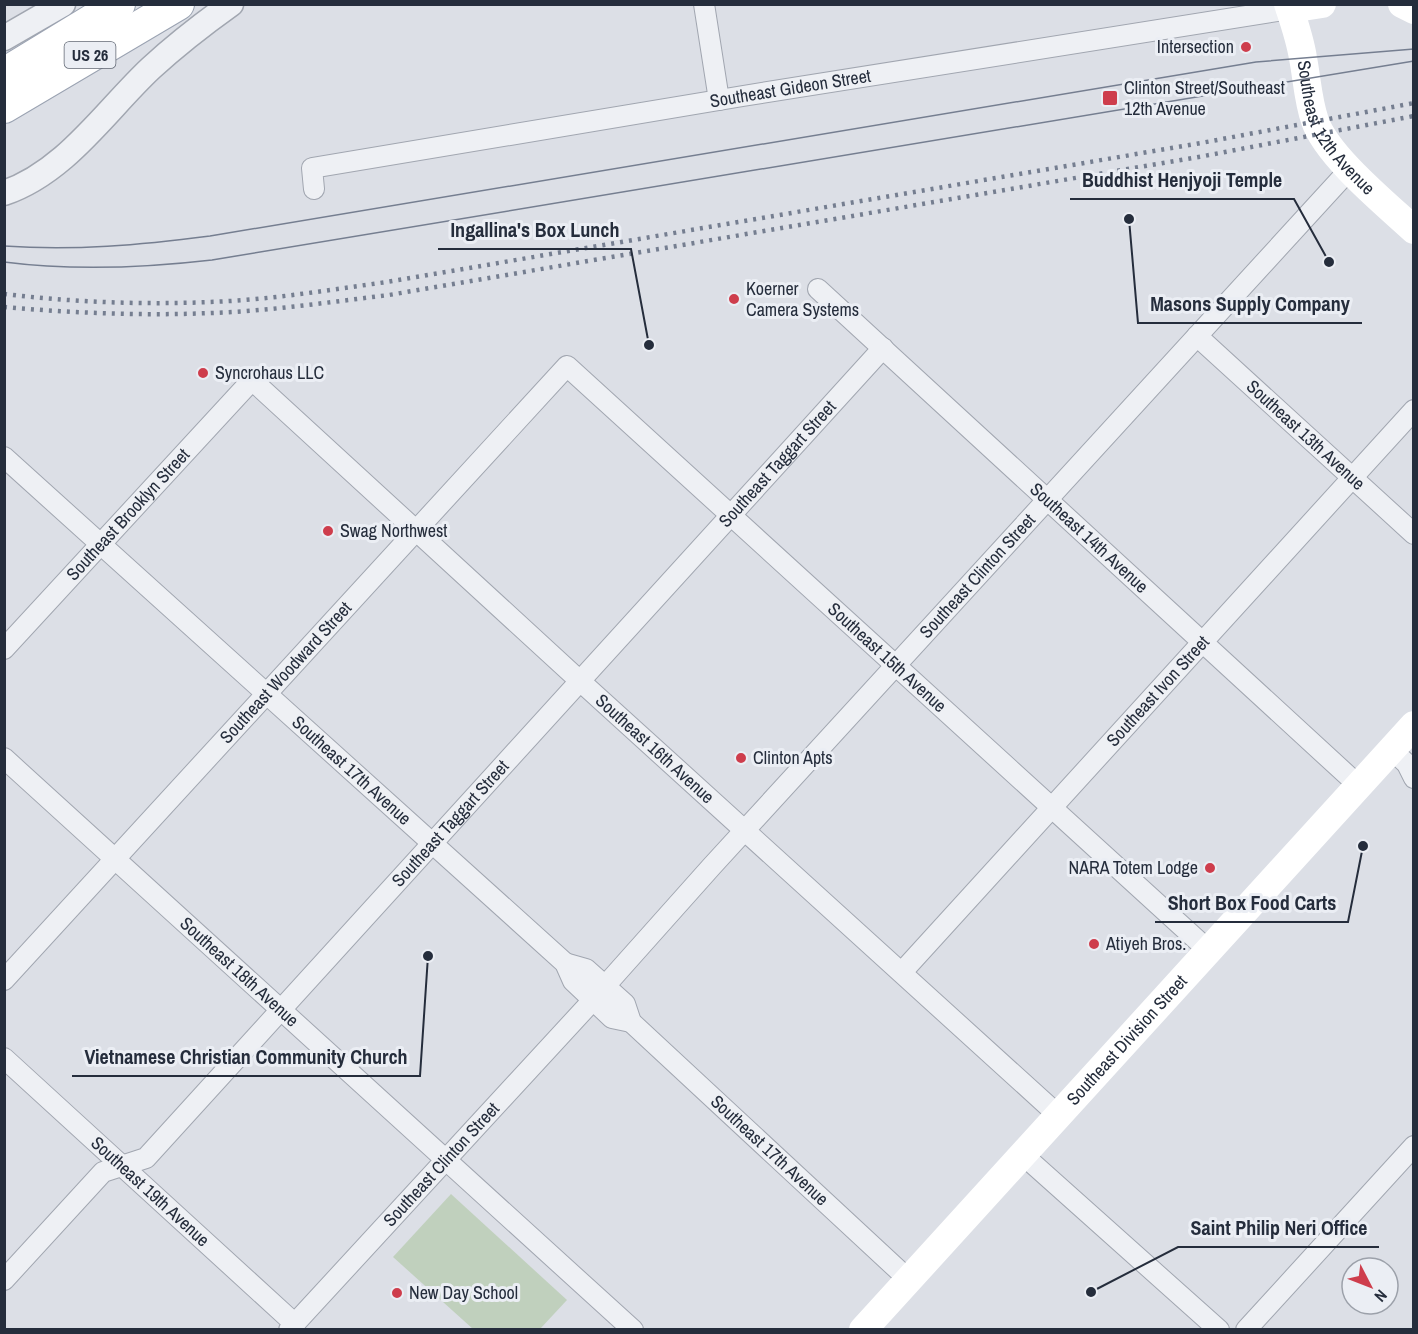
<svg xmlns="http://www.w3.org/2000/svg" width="1418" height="1334" font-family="'Archivo Narrow',sans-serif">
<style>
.green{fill:#c0d0bd}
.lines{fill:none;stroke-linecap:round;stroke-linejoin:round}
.minor-casing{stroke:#a1a6b0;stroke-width:22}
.tertiary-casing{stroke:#a1a6b0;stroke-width:27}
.primary-casing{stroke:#9ba3b2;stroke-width:34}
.minor{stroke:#eef0f4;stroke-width:20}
.tertiary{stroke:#eef0f4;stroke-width:24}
.secondary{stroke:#fff;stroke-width:28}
.primary{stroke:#fff;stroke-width:32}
.tram{stroke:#757e90;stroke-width:1.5}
.rail{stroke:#757e90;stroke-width:4.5;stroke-dasharray:3 6;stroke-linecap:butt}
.poi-dot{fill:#ce3d4c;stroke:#ebeef4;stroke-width:2}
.labels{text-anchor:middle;stroke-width:6;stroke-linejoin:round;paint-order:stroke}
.shield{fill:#ebeef4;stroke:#606773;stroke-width:1.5}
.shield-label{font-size:16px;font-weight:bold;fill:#252d3c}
.poi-label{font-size:18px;fill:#252d3c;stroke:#ebeef4;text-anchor:start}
.street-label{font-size:18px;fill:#252d3c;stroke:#ebeef4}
.leader{fill:none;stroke:#252d3c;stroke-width:2}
.callout-dot{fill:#252d3c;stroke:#ebeef4;stroke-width:2}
.callout-label{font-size:20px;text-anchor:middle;font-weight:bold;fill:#252d3c;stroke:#ebeef4;stroke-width:6;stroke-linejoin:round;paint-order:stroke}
</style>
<rect width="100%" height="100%" fill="#dcdfe6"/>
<!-- green -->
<polygon class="green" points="451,1194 567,1300 540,1329 473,1329 393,1257"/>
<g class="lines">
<!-- minor casing -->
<g class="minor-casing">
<g id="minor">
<polyline points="704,4 719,100"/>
<path id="s1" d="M314,189L312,168L743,96L1290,9"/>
<path id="s2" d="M818,289L1358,785"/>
<path id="s3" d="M1197,336L1414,534"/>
<path id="s4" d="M4,457L565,963L573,981L612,1018L631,1022"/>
<path id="s5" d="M4,649L252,380L580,681L1058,1115"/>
<polyline points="1391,749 1407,764 1414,778"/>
<path id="s6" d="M4,758L633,1330"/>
<path id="s7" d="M565,963L586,969L605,986L625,1004L631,1022L908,1279"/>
<path id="s8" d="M902,972L1414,410"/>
<path id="s9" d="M4,980L567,366L1208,950"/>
<path id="s10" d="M605,986L712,866L1350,169"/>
<path id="s11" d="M4,1058L295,1324"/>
<polyline points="1022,1154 1219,1330"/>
<path id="s12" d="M4,1280L103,1172L146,1158L883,348"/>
<path id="s13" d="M289,1330L593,1000"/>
<polyline points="1246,1330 1414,1146"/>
</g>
</g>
<!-- tertiary casing -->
<g class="tertiary-casing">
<g id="tertiary">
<polyline points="4,38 63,4"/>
<path d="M4,193C66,172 106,110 151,68C176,45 203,24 231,4"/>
</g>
</g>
<!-- primary casing -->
<g class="primary-casing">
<g id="primary">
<polyline points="4,74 119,4"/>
<polyline points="4,107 178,4"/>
</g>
</g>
<!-- minor -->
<use href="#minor" class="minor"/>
<!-- tertiary -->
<use href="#tertiary" class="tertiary"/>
<!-- secondary -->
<g class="secondary">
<path id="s14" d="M1288,4C1294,22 1300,39 1303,58C1307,79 1308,101 1315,121C1327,156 1386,204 1414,230"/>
<polyline points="1402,4 1414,10"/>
<polyline points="1290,9 1322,4"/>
<path id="s15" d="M863,1330L1414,725"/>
</g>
<!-- primary -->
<use href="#primary" class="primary"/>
<!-- tram -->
<g class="tram">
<path d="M4,246C74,251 141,245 210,236L1256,62L1414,49"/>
<path d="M4,262C74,271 143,268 212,260L1414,61"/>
</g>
<!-- rail -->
<g class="rail">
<path d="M4,294C73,302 141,305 210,302C269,300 328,290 387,282L1201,143L1414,103"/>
<path d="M4,307C73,313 142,316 211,313C270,311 330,302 389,295L1204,156L1414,116"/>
</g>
</g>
<!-- markers -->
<g class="poi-dot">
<circle cx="1246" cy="47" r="6"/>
<rect x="1102" y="90" width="16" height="16" rx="3"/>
<circle cx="734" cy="299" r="6"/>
<circle cx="203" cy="373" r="6"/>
<circle cx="328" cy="531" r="6"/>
<circle cx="741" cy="758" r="6"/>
<circle cx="1210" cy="868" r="6"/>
<circle cx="1094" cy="944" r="6"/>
<circle cx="397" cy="1293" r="6"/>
</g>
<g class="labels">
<!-- shield labels -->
<rect class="shield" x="64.5" y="42" width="51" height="26" rx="4.5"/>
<g class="shield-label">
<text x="90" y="61">US 26</text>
</g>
<!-- poi labels -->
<g class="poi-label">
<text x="1234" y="53" text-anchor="end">Intersection</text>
<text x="1124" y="94">Clinton Street/Southeast<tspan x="1124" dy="21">12th Avenue</tspan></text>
<text x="746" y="295">Koerner<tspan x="746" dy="21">Camera Systems</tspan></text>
<text x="215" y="379">Syncrohaus LLC</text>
<text x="340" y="537">Swag Northwest</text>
<text x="753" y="764">Clinton Apts</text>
<text x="1198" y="874" text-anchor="end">NARA Totem Lodge</text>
<text x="1106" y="950">Atiyeh Bros.</text>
<text x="409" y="1299">New Day School</text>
</g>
<!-- street labels -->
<g class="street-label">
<text dy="6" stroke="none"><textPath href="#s1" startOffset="506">Southeast Gideon Street</textPath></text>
<text dy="6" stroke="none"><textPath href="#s14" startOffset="135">Southeast 12th Avenue</textPath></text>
<text dy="6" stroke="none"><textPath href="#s3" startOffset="147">Southeast 13th Avenue</textPath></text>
<text dy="6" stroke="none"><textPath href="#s12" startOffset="1130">Southeast Taggart Street</textPath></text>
<text dy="6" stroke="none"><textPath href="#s5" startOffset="183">Southeast Brooklyn Street</textPath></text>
<text dy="6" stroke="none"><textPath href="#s2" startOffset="368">Southeast 14th Avenue</textPath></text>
<text dy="6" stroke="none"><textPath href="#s10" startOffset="554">Southeast Clinton Street</textPath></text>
<text dy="6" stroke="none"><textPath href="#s9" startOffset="1266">Southeast 15th Avenue</textPath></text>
<text dy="6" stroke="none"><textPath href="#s9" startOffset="417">Southeast Woodward Street</textPath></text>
<text dy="6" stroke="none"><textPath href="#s8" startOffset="380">Southeast Ivon Street</textPath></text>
<text dy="6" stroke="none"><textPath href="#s5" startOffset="912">Southeast 16th Avenue</textPath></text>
<text dy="6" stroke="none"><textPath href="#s4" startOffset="468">Southeast 17th Avenue</textPath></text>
<text dy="6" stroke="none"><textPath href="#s12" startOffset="644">Southeast Taggart Street</textPath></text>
<text dy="6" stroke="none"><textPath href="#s6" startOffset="318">Southeast 18th Avenue</textPath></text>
<text dy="6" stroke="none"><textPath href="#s15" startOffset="392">Southeast Division Street</textPath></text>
<text dy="6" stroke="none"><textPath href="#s7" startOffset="282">Southeast 17th Avenue</textPath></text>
<text dy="6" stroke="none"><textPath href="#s13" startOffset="225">Southeast Clinton Street</textPath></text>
<text dy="6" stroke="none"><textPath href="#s11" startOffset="198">Southeast 19th Avenue</textPath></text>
</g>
</g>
<!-- callouts -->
<path class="leader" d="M1329 262L1294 199H1070M649 345L631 249H438M1129 219L1138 323H1362M1363 846L1348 922H1155M428 956L420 1076H72M1091 1292L1178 1247H1379"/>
<g class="callout-dot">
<circle cx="1329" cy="262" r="6"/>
<circle cx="649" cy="345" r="6"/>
<circle cx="1129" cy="219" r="6"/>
<circle cx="1363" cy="846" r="6"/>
<circle cx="428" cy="956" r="6"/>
<circle cx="1091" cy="1292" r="6"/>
</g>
<g class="callout-label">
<text x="1182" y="187">Buddhist Henjyoji Temple</text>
<text x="535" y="237">Ingallina's Box Lunch</text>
<text x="1250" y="311">Masons Supply Company</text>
<text x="1252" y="910">Short Box Food Carts</text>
<text x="246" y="1064">Vietnamese Christian Community Church</text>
<text x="1279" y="1235">Saint Philip Neri Office</text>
</g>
<!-- border -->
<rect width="1418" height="1334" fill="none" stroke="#252d3c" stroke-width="12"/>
<!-- north arrow -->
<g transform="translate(1370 1286) rotate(132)"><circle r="28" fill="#ebeef4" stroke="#9ca1aa" stroke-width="1.5"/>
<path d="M0-4.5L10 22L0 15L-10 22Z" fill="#ce3d4c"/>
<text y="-9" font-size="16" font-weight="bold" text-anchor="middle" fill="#252d3c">N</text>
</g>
</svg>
